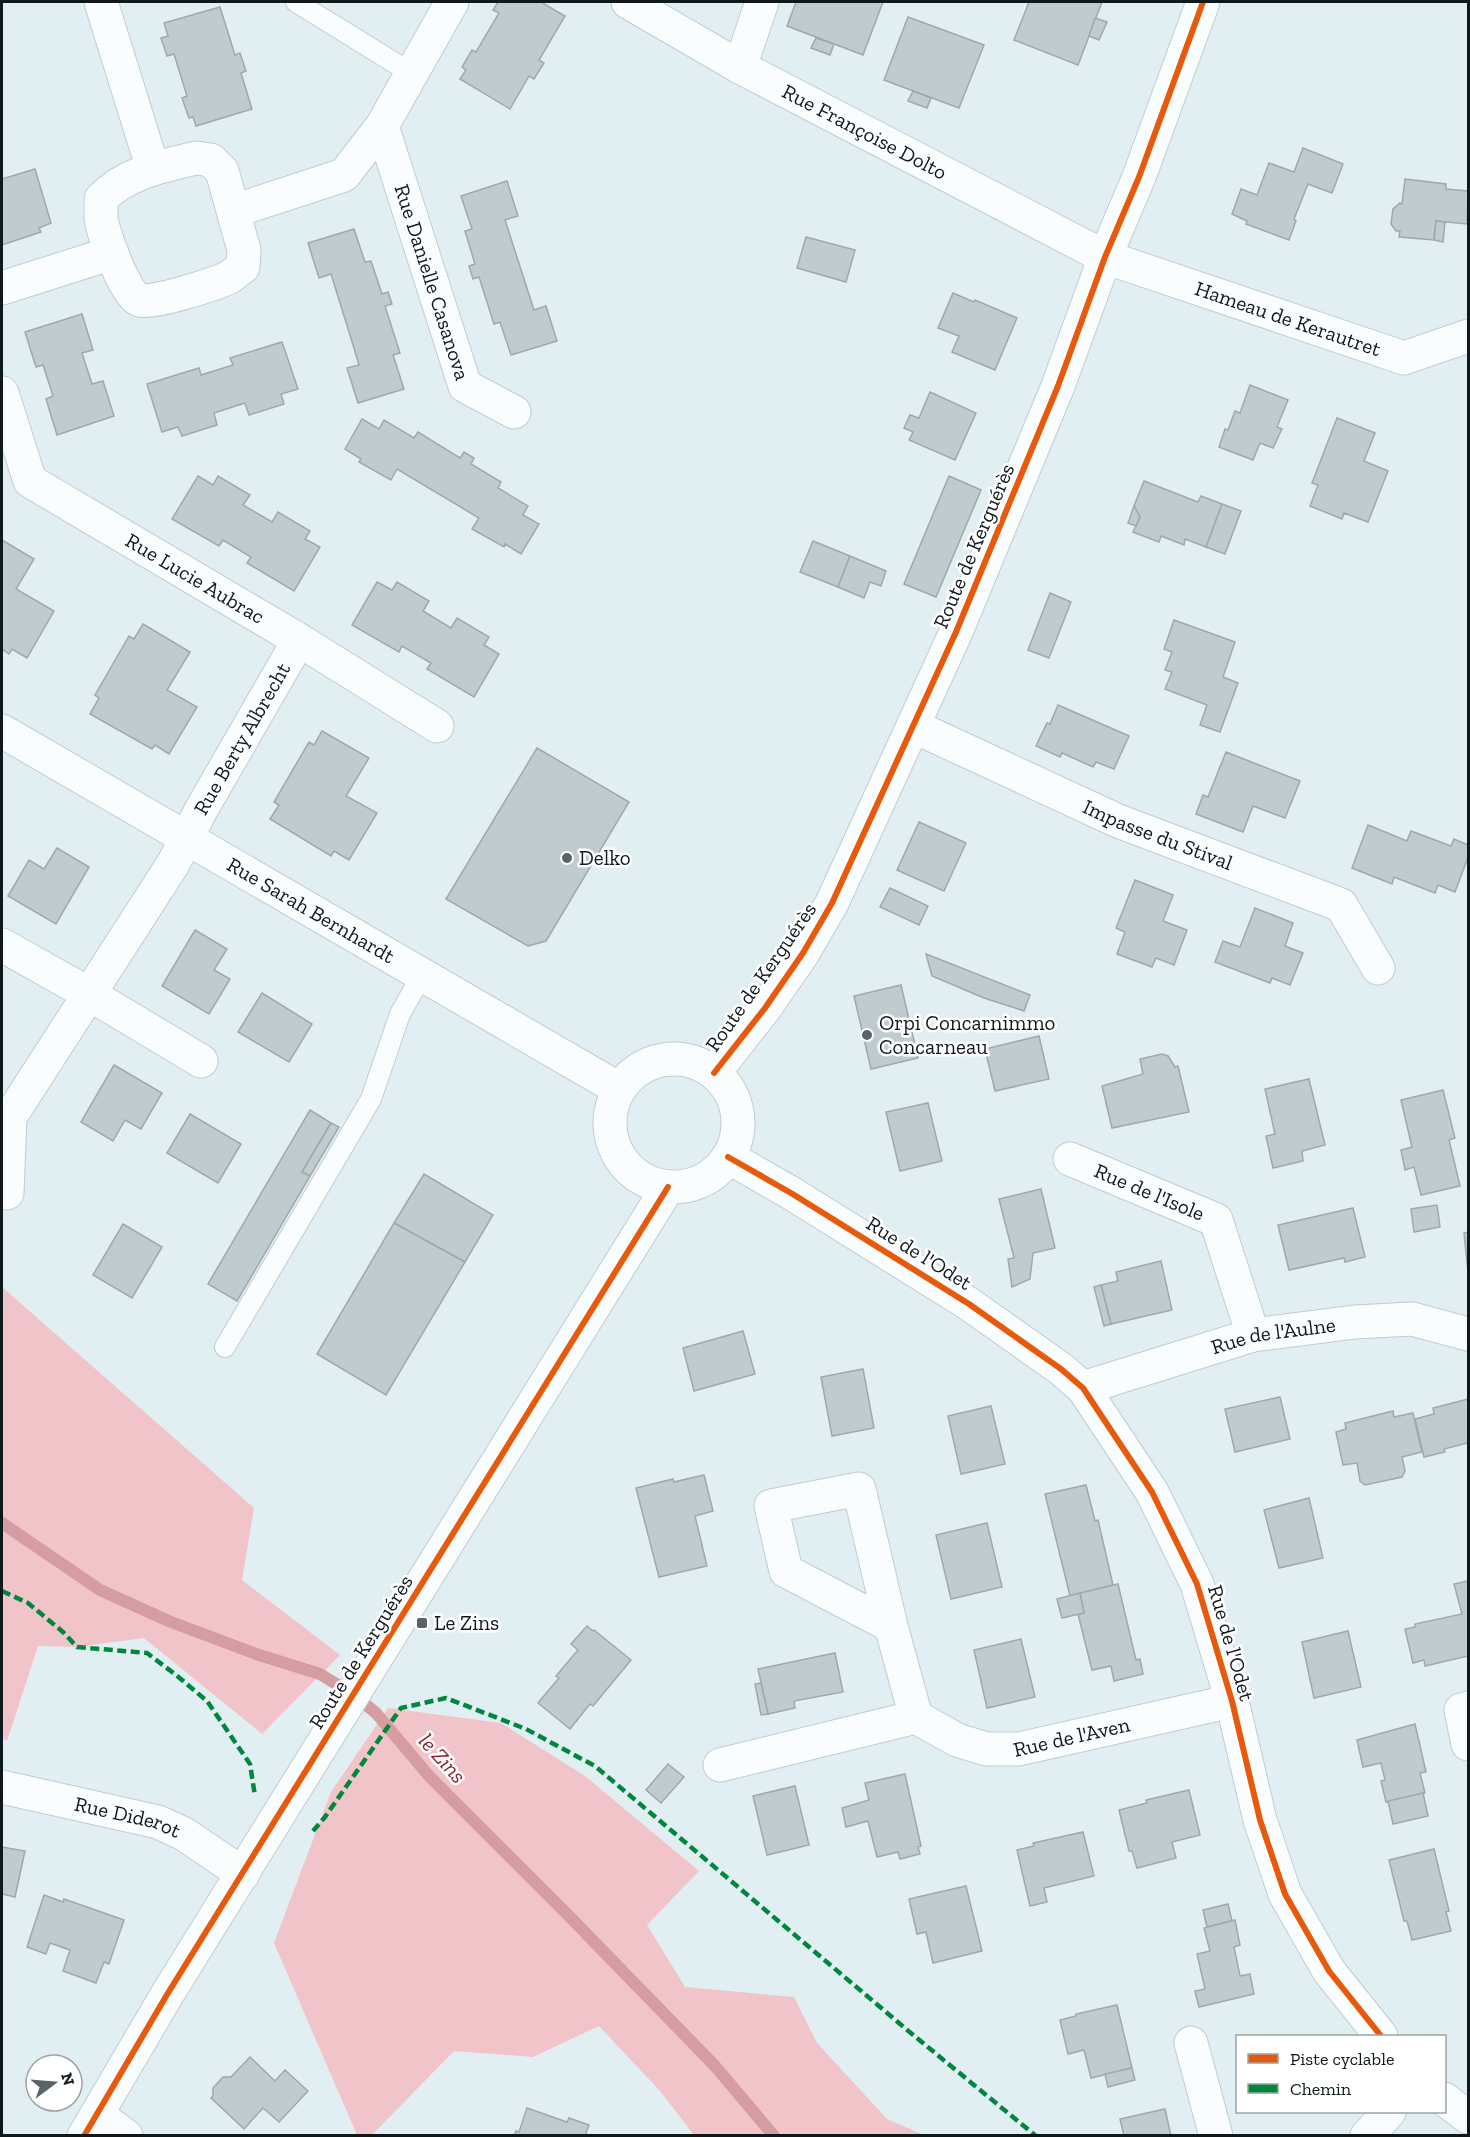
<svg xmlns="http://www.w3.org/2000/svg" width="1470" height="2137" font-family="'Zilla Slab',serif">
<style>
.forest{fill:#f0c4c9}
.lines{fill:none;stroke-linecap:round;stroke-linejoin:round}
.stream{stroke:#d59ca2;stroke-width:12}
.building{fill:#c0cbcf;stroke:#9ea9ac;stroke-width:1.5}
.lane-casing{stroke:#c0cccf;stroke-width:22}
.street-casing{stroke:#c0cccf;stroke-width:35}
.secondary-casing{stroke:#c0cccf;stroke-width:35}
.lane{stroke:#fafdfd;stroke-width:20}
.street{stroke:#fafdfd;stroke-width:33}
.secondary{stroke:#fafdfd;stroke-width:33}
.quiet{stroke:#00873e;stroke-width:4.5;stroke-dasharray:9 4.5;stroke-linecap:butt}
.cycleway-casing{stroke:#fff;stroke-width:10}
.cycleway{stroke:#e8590c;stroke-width:6}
.poi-dot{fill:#586467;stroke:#fff;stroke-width:2}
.labels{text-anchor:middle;stroke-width:5;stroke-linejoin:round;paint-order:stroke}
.street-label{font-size:21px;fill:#0f191b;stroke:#fff}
.poi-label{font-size:21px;fill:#0f191b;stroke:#fff;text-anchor:start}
.water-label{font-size:22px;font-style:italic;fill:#892034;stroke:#fff}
</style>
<rect width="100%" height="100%" fill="#e1eff3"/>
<!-- forest -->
<g class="forest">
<polygon points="2,1287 254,1508 242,1580 340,1655 262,1734 144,1638 77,1647 38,1646 7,1741 2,1738"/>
<polygon points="388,1708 501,1723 585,1776 699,1871 647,1925 685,1987 794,1997 817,2043 887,2119 924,2135 694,2135 660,2091 599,2026 533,2057 454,2051 372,2135 357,2135 274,1943 331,1792"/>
</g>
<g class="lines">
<!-- stream -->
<polyline class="stream" points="2,1523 100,1590 171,1622 256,1654 320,1674 354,1695 376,1713 429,1776 567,1914 715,2066 774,2136"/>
</g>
<!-- building -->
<g class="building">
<polygon points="498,2 541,2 565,16 539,60 544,63 534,79 529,76 510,109 460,79 466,70 462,67 472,50 476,52 499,13 493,10"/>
<polygon points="796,2 883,2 863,55 787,26"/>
<polygon points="1029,2 1102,2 1078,65 1014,40"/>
<polygon points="220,7 235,55 240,53 246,71 241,73 252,109 196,126 193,117 189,118 182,98 187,96 174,54 167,56 161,38 168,36 164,23"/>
<polygon points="908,17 984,45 959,108 884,80"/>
<polygon points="1095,18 1107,22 1099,40 1089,36"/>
<polygon points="816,38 834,44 830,55 811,48"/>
<polygon points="913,91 931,98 927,108 908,101"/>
<polygon points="1303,148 1343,164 1332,193 1308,184 1294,219 1296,221 1289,240 1246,224 1247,221 1232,214 1241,189 1257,195 1269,163 1294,172"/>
<polygon points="35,169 51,223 39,228 41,232 2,245 2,179"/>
<polygon points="1405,179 1446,184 1446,189 1468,191 1467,224 1436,221 1434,240 1399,237 1400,231 1396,231 1391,224 1393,209 1400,203 1402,204"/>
<polygon points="507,181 518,216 505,220 534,310 546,306 557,341 511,355 500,322 494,324 479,277 473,279 469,266 475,264 465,231 472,229 461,196"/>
<polygon points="1436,221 1445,222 1443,242 1434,240"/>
<polygon points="354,229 365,262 371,261 382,294 388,292 392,304 385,306 400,353 393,355 404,389 358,403 347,368 359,365 354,348 331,274 319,278 308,243"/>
<polygon points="806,237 855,250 846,282 797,268"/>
<polygon points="953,293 974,302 975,300 1017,318 995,370 952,352 959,336 938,328"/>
<polygon points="82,314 93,350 82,353 92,384 103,381 114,416 57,435 46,399 53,396 43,365 36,367 25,332"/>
<polygon points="282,342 298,389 281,394 284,404 249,415 245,403 214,413 217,425 182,436 178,427 162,432 147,384 199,368 201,375 233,365 230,358"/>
<polygon points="1250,385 1288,400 1277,427 1282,429 1273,448 1260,443 1253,460 1219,447 1225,429 1228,430 1235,411 1240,413"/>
<polygon points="930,392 976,413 955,460 909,440 913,432 904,428 910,415 919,418"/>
<polygon points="1337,418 1375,433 1364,461 1388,471 1368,522 1344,513 1342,519 1310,506 1318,485 1312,483"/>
<polygon points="362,419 379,429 384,420 414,438 418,432 460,458 464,452 474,458 471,464 501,482 498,488 528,506 523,515 539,524 521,554 505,544 504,547 472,529 479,518 397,469 391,480 359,462 361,459 345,449"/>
<polygon points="198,476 213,485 218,476 250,495 243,505 272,522 278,512 310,531 305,539 320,547 294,591 247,563 251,557 223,540 219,546 172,519"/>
<polygon points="949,476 981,490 936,597 904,584"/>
<polygon points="1144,481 1198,502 1201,496 1222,504 1206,547 1185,539 1184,545 1161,536 1159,542 1133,532 1140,517 1134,506"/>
<polygon points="1222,504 1241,511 1225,554 1206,547"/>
<polygon points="1134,506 1140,517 1136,526 1128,523"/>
<polygon points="2,540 34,559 16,589 54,611 27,658 12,649 9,654 2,649"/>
<polygon points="813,541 850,556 838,587 800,572"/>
<polygon points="850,556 886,571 881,586 870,582 864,598 838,587"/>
<polygon points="377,582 392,590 397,582 429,601 423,611 451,628 457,618 489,637 484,645 499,654 474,697 427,669 431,663 402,646 399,652 352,625"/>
<polygon points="1050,593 1071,602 1049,658 1028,650"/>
<polygon points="1174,620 1235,642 1223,677 1238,683 1220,732 1200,725 1207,705 1165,689 1172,672 1165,670 1172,652 1164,649"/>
<polygon points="143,624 190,652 167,690 197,707 169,754 155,745 152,749 90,714 99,698 95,695 129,636 134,639"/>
<polygon points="1058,705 1129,736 1114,769 1096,762 1093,767 1062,753 1060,757 1036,746 1047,723 1050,724"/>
<polygon points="322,731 369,758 346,796 377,813 349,860 334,851 331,856 270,819 279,805 274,802 309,742 314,745"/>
<polygon points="537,748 629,802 546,941 528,946 446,899"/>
<polygon points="1226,752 1300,781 1285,818 1253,806 1243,832 1196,814 1203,795 1208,797"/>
<polygon points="919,822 966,843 944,891 897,870"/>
<polygon points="1368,825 1407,841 1411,831 1451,846 1454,839 1468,845 1468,857 1455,892 1438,885 1435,893 1394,877 1392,884 1352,868"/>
<polygon points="57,848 89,867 56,924 8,896 29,860 44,869"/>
<polygon points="1135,880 1173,895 1163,921 1187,930 1174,965 1156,958 1152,967 1117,954 1125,932 1116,928"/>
<polygon points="890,888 928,906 919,925 880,907"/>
<polygon points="1255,908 1293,923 1285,946 1303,953 1290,985 1272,978 1270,983 1215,962 1223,941 1240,947"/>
<polygon points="195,930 227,949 214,970 230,979 209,1014 162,986"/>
<polygon points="926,954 1030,995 1024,1011 984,998 932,976"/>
<polygon points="901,985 918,1058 871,1069 854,996"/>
<polygon points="262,993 312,1024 289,1062 238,1032"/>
<polygon points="1039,1036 1049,1079 995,1091 985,1049"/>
<polygon points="1162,1054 1168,1056 1175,1067 1178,1066 1189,1112 1112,1128 1102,1086 1143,1074 1140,1059"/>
<polygon points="114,1065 162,1093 141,1129 125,1120 113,1141 81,1122"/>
<polygon points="1309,1079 1325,1145 1302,1151 1303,1161 1273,1168 1266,1136 1275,1134 1265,1089"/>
<polygon points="1443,1090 1455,1138 1449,1140 1460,1186 1421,1195 1414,1167 1405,1170 1401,1150 1412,1147 1401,1100"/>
<polygon points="928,1103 942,1161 900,1171 886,1112"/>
<polygon points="310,1110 331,1123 302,1172 310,1176 237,1301 208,1284"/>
<polygon points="190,1114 241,1144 218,1183 167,1153"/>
<polygon points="331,1123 339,1127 310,1176 302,1172"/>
<polygon points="424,1174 493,1215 465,1262 394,1223"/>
<polygon points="1041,1189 1055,1248 1033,1253 1030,1279 1012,1287 1008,1259 1014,1258 999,1199"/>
<polygon points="1437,1205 1440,1227 1414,1232 1411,1209"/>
<polygon points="1353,1208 1365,1257 1345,1262 1344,1258 1289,1270 1278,1225"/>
<polygon points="394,1223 465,1262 386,1395 317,1354"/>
<polygon points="123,1224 162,1247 132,1298 93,1275"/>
<polygon points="1468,1232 1468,1272 1464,1233"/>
<polygon points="1161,1261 1172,1310 1111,1324 1101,1285 1118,1281 1116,1272"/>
<polygon points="1101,1285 1111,1324 1104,1326 1094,1287"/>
<polygon points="743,1331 755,1374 694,1391 683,1348"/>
<polygon points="863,1369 874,1428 832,1436 821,1377"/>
<polygon points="1280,1397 1290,1439 1235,1452 1225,1409"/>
<polygon points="1468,1399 1468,1443 1444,1449 1445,1452 1424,1457 1415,1419 1434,1414 1433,1408"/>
<polygon points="991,1406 1005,1464 961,1474 948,1416"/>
<polygon points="1393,1411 1394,1417 1413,1413 1422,1452 1402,1457 1405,1471 1402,1477 1365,1485 1360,1481 1357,1463 1343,1465 1336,1432 1346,1429 1345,1423"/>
<polygon points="704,1475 713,1511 695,1516 707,1566 659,1577 636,1488 673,1479 674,1482"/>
<polygon points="1086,1485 1095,1521 1098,1520 1113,1585 1070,1596 1045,1494"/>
<polygon points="1309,1498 1323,1558 1279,1568 1264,1510"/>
<polygon points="987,1523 1002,1587 951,1599 936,1535"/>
<polygon points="1468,1581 1468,1656 1425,1666 1424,1660 1413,1663 1405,1629 1415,1627 1415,1624 1462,1614 1454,1584"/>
<polygon points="1118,1584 1136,1660 1140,1659 1143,1674 1114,1681 1111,1666 1092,1670 1078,1614 1084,1613 1080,1593"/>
<polygon points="1080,1593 1084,1613 1062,1618 1057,1599"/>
<polygon points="587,1626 593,1631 594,1630 631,1660 593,1706 590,1704 570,1729 538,1703 559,1678 556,1676 578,1650 571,1644"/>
<polygon points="1348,1631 1361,1687 1314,1698 1302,1642"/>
<polygon points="1021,1639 1035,1697 987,1708 974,1650"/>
<polygon points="835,1653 843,1692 794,1701 795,1708 768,1714 758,1669"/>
<polygon points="761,1683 768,1714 761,1715 755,1684"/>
<polygon points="1415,1724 1426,1772 1420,1773 1425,1793 1386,1802 1381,1781 1385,1780 1381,1763 1363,1767 1357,1740"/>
<polygon points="668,1764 684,1777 661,1803 646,1790"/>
<polygon points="905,1774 921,1846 918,1847 920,1854 900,1859 898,1852 877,1857 868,1821 846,1827 842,1808 869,1800 865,1783"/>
<polygon points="795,1786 809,1845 767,1855 753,1796"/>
<polygon points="1189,1790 1200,1835 1172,1842 1176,1858 1137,1868 1132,1851 1129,1851 1119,1810 1147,1803 1146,1800"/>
<polygon points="1423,1793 1428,1816 1393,1824 1388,1801"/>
<polygon points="1083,1832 1094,1876 1044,1888 1047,1902 1030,1906 1017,1850 1034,1846 1033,1843"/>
<polygon points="2,1847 25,1851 15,1897 2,1894"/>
<polygon points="1434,1849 1449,1911 1446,1912 1451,1931 1412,1940 1407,1921 1404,1921 1389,1860"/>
<polygon points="966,1886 982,1951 933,1963 926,1932 917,1934 909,1899"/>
<polygon points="44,1895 63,1902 64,1899 124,1920 109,1964 104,1962 96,1983 63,1971 70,1950 50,1943 46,1954 27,1947"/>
<polygon points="1228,1904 1232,1921 1207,1927 1203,1910"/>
<polygon points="1235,1920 1240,1945 1234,1947 1240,1976 1250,1974 1254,1994 1199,2007 1195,1991 1205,1989 1197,1954 1210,1951 1204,1928"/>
<polygon points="1117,2005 1132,2068 1091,2078 1084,2050 1068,2054 1060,2020 1076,2016 1076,2014"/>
<polygon points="250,2057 275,2081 285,2070 308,2091 279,2122 263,2108 244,2129 211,2098 213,2096 213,2088 223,2077 231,2077"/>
<polygon points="1132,2068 1135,2080 1108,2087 1105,2074"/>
<polygon points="527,2108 567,2122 569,2118 589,2125 585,2136 514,2136 516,2131 519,2132"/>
<polygon points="1165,2109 1171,2136 1124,2136 1120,2119"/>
</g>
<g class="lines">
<!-- lane casing -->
<g class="lane-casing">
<g id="lane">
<polyline points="296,2 411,73"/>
<polyline points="225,1347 371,1099 400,1014 422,975"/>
</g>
</g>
<!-- street casing -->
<g class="street-casing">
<g id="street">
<polyline points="101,2 153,169"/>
<path id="s1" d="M628,2L740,67L1105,257L1404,358L1468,336"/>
<polyline points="740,67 762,2"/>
<path id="s2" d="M382,126L465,386L514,412"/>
<path d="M196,158L211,160L222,171L244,250L243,267C238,270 233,275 228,278C214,284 151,305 139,300C125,295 103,233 101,218C101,212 101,205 101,199C126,173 162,166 196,158Z"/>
<polyline points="234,211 344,175 382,126 452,2"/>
<polyline points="2,288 112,253"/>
<path id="s3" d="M2,393L30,481L299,640L437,726"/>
<path id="s4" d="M913,726L1118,821L1341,905L1378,968"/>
<polyline points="2,945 89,994 201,1061"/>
<polyline points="728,1157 791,1193 969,1304 1061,1369 1083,1388 1152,1492 1197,1584 1232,1701 1260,1820 1285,1894 1329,1971 1381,2036"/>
<path id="s5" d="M1070,1159L1216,1220L1253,1335"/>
<path id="s6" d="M7,1193L10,1117L173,864L201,810L299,640"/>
<path id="s7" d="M1083,1388L1253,1335L1355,1322L1412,1319L1468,1334"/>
<polyline points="891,1626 786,1571 771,1506 859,1489 891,1626 916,1717"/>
<polyline points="1468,1708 1461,1710 1468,1744"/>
<path id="s8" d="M720,1765L916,1717L957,1740L986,1749H1019L1232,1701"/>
<path id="s9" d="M2,1787L158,1822L184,1834L243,1874"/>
<polyline points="1191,2043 1216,2136"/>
<polyline points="1444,2099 1468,2117"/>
<polyline points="98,2115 126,2136"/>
<polyline points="1367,2136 1389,2112"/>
</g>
</g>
<!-- secondary casing -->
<g class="secondary-casing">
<g id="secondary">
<path id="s10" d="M2,731L619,1089"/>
<circle cx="674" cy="1123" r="64"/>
<polyline points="714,1073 765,1008 803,953 832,903 956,632 1058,386 1105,257 1139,177 1203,2"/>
<polyline points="84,2136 168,1993 668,1187"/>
</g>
</g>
<!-- lane -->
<use href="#lane" class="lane"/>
<!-- street -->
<use href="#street" class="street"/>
<!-- secondary -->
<use href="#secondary" class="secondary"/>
<!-- quiet -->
<g class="quiet">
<polyline points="2,1591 28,1603 63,1632 77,1647 147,1653 176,1675 207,1701 250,1764 255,1796"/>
<polyline points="313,1831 325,1817 401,1708 446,1698 526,1729 595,1766 912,2034 1036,2136"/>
</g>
<!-- cycleway casing -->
<g class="cycleway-casing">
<g id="cycleway">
<polyline points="714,1073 765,1008 803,953 832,903 956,632 1058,386 1105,257 1139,177 1203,2"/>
<polyline points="728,1157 791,1193 969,1304 1061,1369 1083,1388 1152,1492 1197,1584 1232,1701 1260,1820 1285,1894 1329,1971 1381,2036"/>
<polyline points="84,2136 168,1993 668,1187"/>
</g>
</g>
<!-- cycleway -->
<use href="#cycleway" class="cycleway"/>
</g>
<!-- markers -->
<g class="poi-dot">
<circle cx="567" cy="858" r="6"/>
<circle cx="867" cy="1035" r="6"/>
<rect x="416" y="1617" width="12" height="12" rx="3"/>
</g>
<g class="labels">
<!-- street labels -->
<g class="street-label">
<text dy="7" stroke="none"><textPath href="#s1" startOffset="270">Rue Françoise Dolto</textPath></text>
<text dy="7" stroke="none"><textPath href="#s2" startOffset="164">Rue Danielle Casanova</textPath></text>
<text dy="7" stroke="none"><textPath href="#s1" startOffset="734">Hameau de Kerautret</textPath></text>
<text transform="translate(974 546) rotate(-67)" y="7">Route de Kerguérès</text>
<text dy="7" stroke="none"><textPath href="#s3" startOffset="284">Rue Lucie Aubrac</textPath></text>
<text dy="7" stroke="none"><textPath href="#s6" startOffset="520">Rue Berty Albrecht</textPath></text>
<text dy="7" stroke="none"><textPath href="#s4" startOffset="268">Impasse du Stival</textPath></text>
<text dy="7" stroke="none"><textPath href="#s10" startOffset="357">Rue Sarah Bernhardt</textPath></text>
<text transform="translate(761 977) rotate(-55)" y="7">Route de Kerguérès</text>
<text dy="7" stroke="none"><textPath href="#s5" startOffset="86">Rue de l'Isole</textPath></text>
<text transform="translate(919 1253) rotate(32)" y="7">Rue de l'Odet</text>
<text dy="7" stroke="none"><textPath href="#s7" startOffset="198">Rue de l'Aulne</textPath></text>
<text transform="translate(1231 1643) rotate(74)" y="7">Rue de l'Odet</text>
<text transform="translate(361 1652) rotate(-58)" y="7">Route de Kerguérès</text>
<text dy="7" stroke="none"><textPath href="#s8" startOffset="366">Rue de l'Aven</textPath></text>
<text dy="7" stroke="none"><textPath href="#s9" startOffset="129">Rue Diderot</textPath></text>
</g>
<!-- poi labels -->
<g class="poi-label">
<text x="579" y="865">Delko</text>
<text x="879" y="1030">Orpi Concarnimmo<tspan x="879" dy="24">Concarneau</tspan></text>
<text x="434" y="1630">Le Zins</text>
</g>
<!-- water labels -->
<g class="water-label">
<text transform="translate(443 1758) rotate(48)" y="8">le Zins</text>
</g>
</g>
<!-- border -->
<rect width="1470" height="2137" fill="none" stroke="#0f191b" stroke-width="6"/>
<!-- legend -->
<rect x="1236" y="2035" width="210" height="78" fill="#ffffff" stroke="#9fa3a4" stroke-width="1.5"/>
<rect x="1248" y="2054" width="30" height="9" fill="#e8590c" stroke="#9fa3a4" stroke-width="1.5"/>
<text x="1290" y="2065" font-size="18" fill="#0f191b">Piste cyclable</text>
<rect x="1248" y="2084" width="30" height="9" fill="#00873e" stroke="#9fa3a4" stroke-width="1.5"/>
<text x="1290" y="2095" font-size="18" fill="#0f191b">Chemin</text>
<!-- north arrow -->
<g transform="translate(54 2083) rotate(74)"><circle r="28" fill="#ffffff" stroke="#9fa3a4" stroke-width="1.5"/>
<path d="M0-4.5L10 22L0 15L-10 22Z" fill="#586467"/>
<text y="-9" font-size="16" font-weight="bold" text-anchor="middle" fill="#0f191b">N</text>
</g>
</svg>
